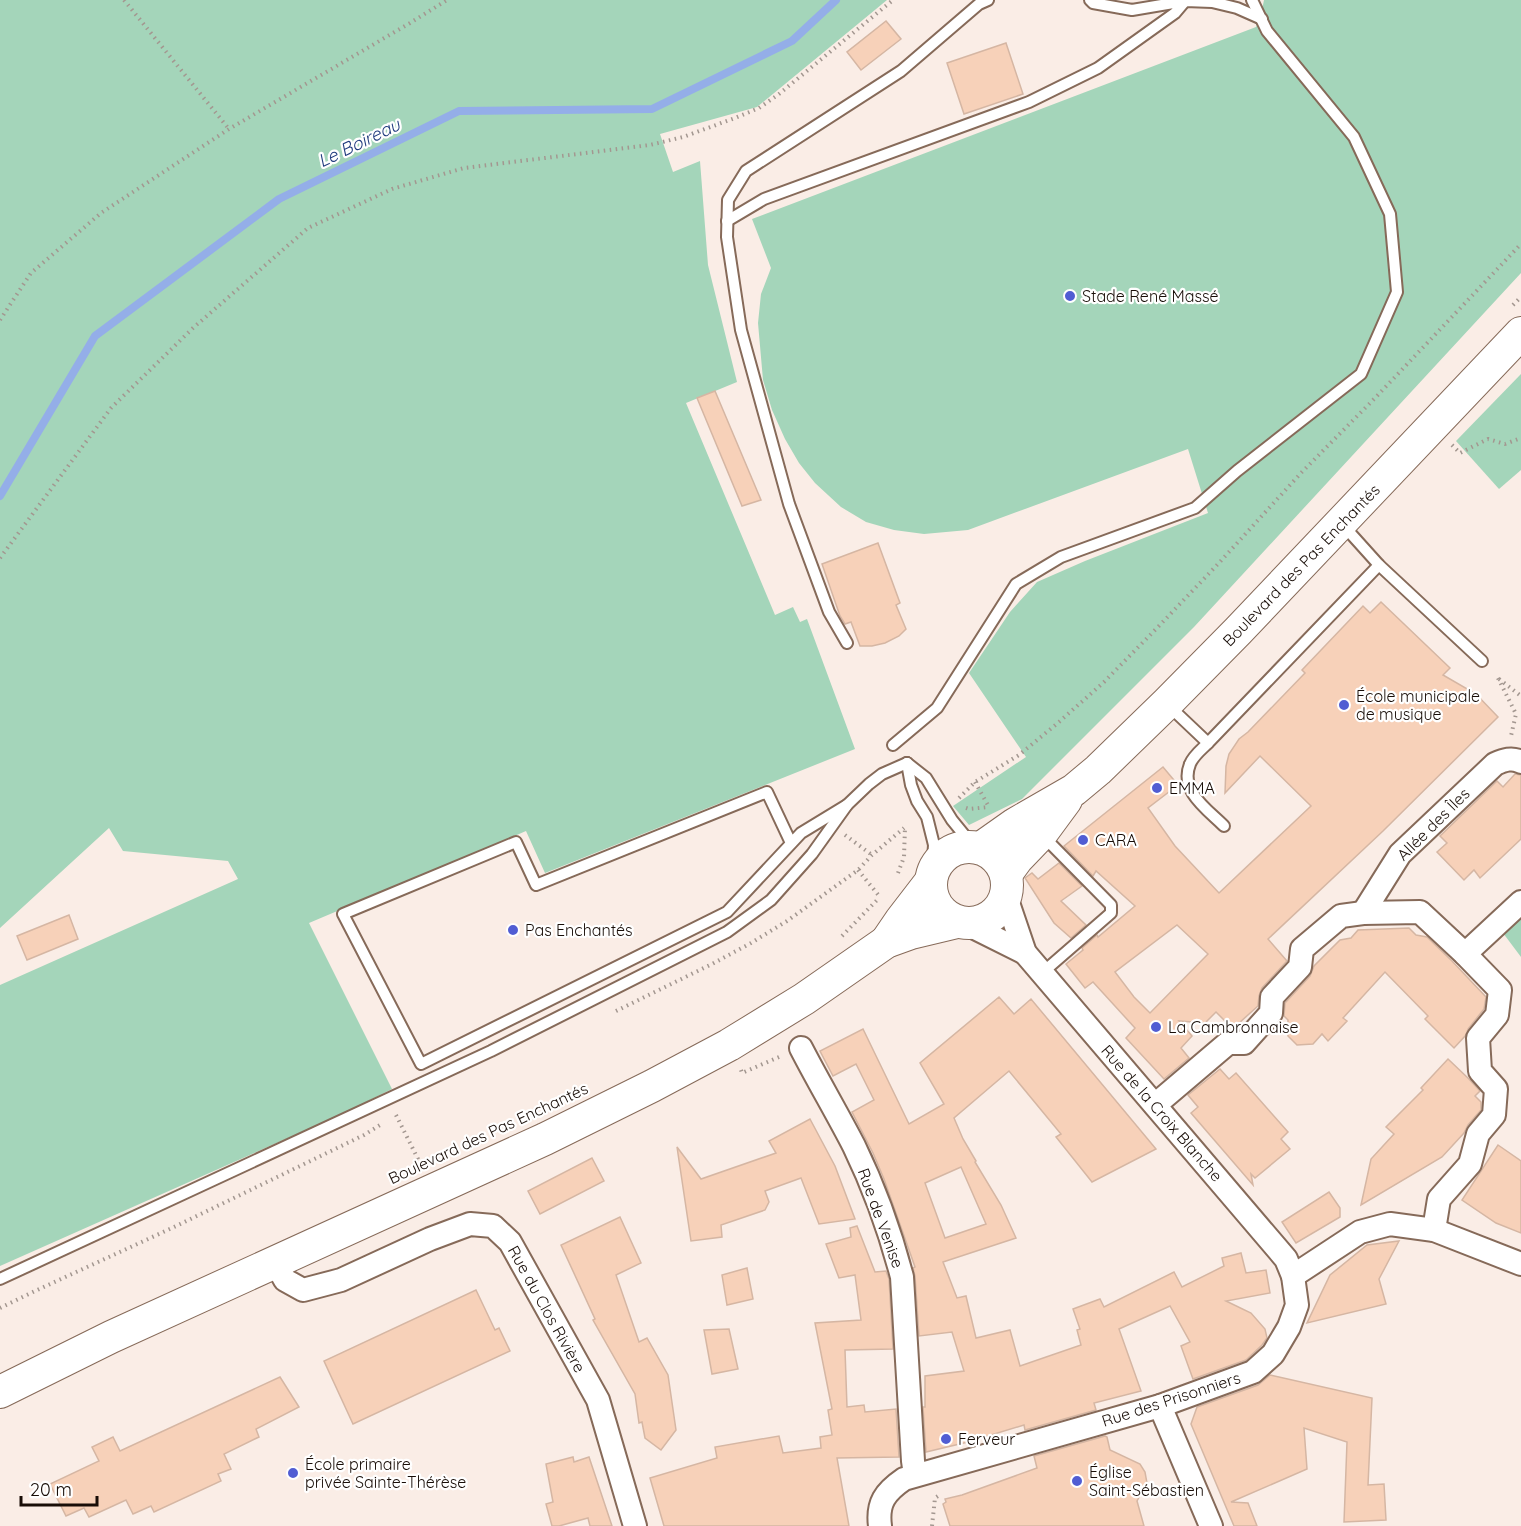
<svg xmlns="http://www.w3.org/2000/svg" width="1521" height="1526" font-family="Quicksand,sans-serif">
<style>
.green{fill:#a4d5ba}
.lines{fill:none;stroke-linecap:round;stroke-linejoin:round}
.stream{stroke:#94aee8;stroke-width:8}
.building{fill:#f7d1b9;stroke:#d5b6a3;stroke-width:1.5;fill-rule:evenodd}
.lane-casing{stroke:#866a59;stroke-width:14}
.street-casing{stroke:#866a59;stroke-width:26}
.secondary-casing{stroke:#866a59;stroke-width:34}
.path{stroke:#a39790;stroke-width:4;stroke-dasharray:1.5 4.5;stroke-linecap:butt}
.lane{stroke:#fff;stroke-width:10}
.street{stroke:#fff;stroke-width:22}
.secondary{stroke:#fff;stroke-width:32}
.poi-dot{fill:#515dd3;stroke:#fff;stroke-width:2}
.labels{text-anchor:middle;stroke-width:4.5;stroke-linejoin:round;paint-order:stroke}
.poi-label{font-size:16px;fill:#180d07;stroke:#fff;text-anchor:start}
.street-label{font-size:16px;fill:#180d07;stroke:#fff}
.water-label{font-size:18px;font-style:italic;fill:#203b7e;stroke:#fff}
</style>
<rect width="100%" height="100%" fill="#faede6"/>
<!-- green -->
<g class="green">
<polygon points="0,0 887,0 757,107 660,134 673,172 700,161 708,265 737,382 686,403 775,615 793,607 800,622 807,619 855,749 545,873 526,831 309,923 392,1089 342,1114 0,1266 0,985 238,879 228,861 123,851 109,828 0,928"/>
<polygon points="1264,0 1521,0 1521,273 1194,627 1022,799 969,825 953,806 1026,757 969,673 1010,612 1037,582 1085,561 1208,513 1188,449 968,530 924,534 894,530 866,522 841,507 815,483 799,463 785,439 772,410 763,380 758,323 761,294 771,268 752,219 1256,27 1262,10"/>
<polygon points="1521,374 1521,470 1499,489 1456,441"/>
<polygon points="1521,917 1521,957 1503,933"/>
</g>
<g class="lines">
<!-- stream -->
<polyline class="stream" points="0,496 95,336 279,199 459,111 652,109 792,41 836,0"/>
</g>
<!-- building -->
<g class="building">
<polygon points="886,21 901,39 861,70 847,52"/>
<polygon points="1006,43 1023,94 964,114 947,63"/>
<polygon points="715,391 761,500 742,506 697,398"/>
<polygon points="878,543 900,603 896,605 906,629 899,636 885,643 872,646 860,646 851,622 845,624 840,616 822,564"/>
<path d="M1381,602L1450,668L1443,675L1476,694L1498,717L1383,831L1268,939L1287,961L1262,988L1259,996L1258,1006L1239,1023L1235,1025H1229L1216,1012L1205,1023L1179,1021L1192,1036L1181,1048L1189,1058L1164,1079L1126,1038L1135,1028L1093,982L1085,988L1066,964L1083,950L1082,948L1097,935L1098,937L1135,906L1096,871L1093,876L1064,846L1163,767L1178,785L1148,808L1175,846L1219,893L1311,806L1260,756L1225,793L1226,766L1229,754L1239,739L1248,732L1305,673L1302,670L1363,606L1370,613ZM1177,925L1208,954L1150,1013L1134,997L1115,972Z"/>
<polygon points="1515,774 1521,775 1521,839 1480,878 1474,870 1464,880 1437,852 1447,843 1440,836 1497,781 1503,787"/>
<polygon points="1059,863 1082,886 1061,901 1086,925 1071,938 1054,923 1025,878 1032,873 1038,879"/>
<polygon points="69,915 78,939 27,960 17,936"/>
<polygon points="1409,928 1416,935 1427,937 1452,961 1486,997 1484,1009 1468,1029 1466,1035 1454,1048 1425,1019 1428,1016 1385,972 1343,1018 1347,1021 1328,1041 1322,1034 1313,1044 1297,1045 1288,1036 1288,1020 1284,1016 1285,1003 1310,976 1314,966 1340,940 1351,938 1358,930"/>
<path d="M999,997L1014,1014L1031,999L1156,1149L1092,1182L1056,1137L1061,1134L1009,1071L954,1118L963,1139L976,1161L975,1162L1001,1205L1016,1238L943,1262L957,1298L966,1296L976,1338L1010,1330L1020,1366L1081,1345L1077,1330L1080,1329L1073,1309L1100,1299L1104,1307L1174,1272L1182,1287L1224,1266L1222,1258L1241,1253L1246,1273L1266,1270L1270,1293L1226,1301L1251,1313L1265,1329L1267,1338L1262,1345L1246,1360L1193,1379L1181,1346L1190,1342L1170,1306L1119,1329L1141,1391L1094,1403L1096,1410L1025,1430L1024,1425L968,1442L926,1452L923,1407H925V1376L964,1371L952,1332L919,1336L915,1276L913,1268L915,1267L884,1179L873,1153L852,1112L874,1100L856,1064L833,1076L820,1051L863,1029L909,1124L944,1104L920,1063ZM961,1167L986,1224L945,1238L925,1183Z"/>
<polygon points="1448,1059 1469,1079 1480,1091 1475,1096 1481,1102 1481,1110 1468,1125 1464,1133 1442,1157 1361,1205 1371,1159 1394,1134 1386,1127 1423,1090 1421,1088"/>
<polygon points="1220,1069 1229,1079 1236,1073 1288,1132 1281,1139 1290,1149 1255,1178 1251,1174 1253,1185 1191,1113 1198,1107 1188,1095"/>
<polygon points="810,1119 835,1166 855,1219 819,1224 801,1178 765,1191 769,1202 765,1210 721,1225 722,1237 691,1241 677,1147 701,1179 776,1153 769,1141"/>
<polygon points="1498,1145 1521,1161 1521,1233 1496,1223 1462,1200"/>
<polygon points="592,1158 604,1181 540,1214 528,1191"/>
<polygon points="1329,1192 1340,1208 1340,1217 1296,1243 1282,1222"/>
<polygon points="620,1217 641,1263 616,1275 639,1342 647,1338 668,1375 676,1430 661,1450 645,1438 642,1422 639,1423 635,1394 593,1320 595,1319 561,1245"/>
<polygon points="857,1226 875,1272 886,1271 889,1279 893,1349 845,1350 847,1407 864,1405 865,1412 896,1409 899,1457 837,1458 849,1526 664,1526 650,1478 717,1458 715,1447 779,1436 783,1453 821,1448 820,1437 832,1435 828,1410 832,1409 815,1323 861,1320 855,1275 839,1278 826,1244 851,1237 850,1228"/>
<polygon points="1399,1241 1379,1279 1386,1304 1307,1323 1330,1275 1367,1245"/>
<polygon points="747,1268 753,1299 727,1305 722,1275"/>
<polygon points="476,1290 495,1330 499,1328 510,1351 353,1424 324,1361"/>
<polygon points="729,1329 738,1369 712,1374 704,1330"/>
<polygon points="1270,1375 1372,1398 1368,1485 1384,1484 1386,1520 1344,1522 1347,1442 1304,1428 1307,1469 1231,1502 1248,1503 1257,1526 1234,1526 1191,1424 1197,1407 1258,1385"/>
<polygon points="280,1377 299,1407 256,1429 259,1437 224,1454 231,1469 218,1474 221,1481 154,1512 151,1506 133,1514 126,1500 89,1517 84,1508 66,1516 50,1484 99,1461 92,1447 113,1437 120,1451"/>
<polygon points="1105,1436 1107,1437 1110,1450 1140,1464 1145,1472 1147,1483 1137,1501 1144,1526 950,1526 943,1504 946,1502 945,1499 962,1495 1037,1468 1034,1456"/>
<polygon points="573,1457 574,1462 589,1457 612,1526 590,1526 588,1518 559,1526 552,1526 546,1504 553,1502 546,1464"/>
</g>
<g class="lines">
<!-- lane casing -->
<g class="lane-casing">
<g id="lane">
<polyline points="1090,0 1093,3 1132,10 1185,1 1212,2 1237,8 1262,19"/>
<polyline points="727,221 764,199 1029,102 1098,68 1175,13 1186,0"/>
<polyline points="1343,525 1379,565 1482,661"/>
<polyline points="847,643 829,612 789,504 741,330 727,237 728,200 746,171 901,71 979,4 988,0"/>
<polyline points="1169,706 1208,743"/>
<polyline points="893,745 937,708 1016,584 1061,557 1195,508 1237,471 1361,374 1397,292 1390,214 1354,137 1267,31 1252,0"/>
<polyline points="907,763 911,785 917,801 927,817 934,845 932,873"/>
<polyline points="907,763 926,778 952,820 974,847"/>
<path d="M1224,826C1207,809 1179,791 1190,764C1193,756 1202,749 1208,743L1379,565"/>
<polyline points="791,843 767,792 536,885 516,842 343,914 421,1064 727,912 801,833 847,805"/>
<polyline points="1042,973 1111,913 1111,905 1042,835"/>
<polyline points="0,1279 491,1051 727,932 771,900 812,854 847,805 869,784 882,774 907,763"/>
</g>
</g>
<!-- street casing -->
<g class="street-casing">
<g id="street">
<path d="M1363,913L1400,854L1495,764C1504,760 1512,757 1521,762"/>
<polyline points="965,923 1025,953"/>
<polyline points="1465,954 1521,902"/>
<path d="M801,1048C818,1081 837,1113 854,1146C873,1185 891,1235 902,1277L913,1461L915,1475"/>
<polyline points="1155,1105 1228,1043 1244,1043 1271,1013 1272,997 1300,967 1302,949 1341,916 1363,913 1420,912 1465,954 1500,990 1497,1015 1478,1038 1480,1071 1496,1089 1494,1115 1478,1134 1470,1164 1439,1199 1434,1230"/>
<polyline points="275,1262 285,1280 303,1290 341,1280 430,1239 470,1224 493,1226 510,1242 598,1400 635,1526"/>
<polyline points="1293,1276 1360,1232 1390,1224 1434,1230 1521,1264"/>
<polyline points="1160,1406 1211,1526"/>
<path d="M880,1526C877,1503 885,1492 904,1479L1160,1406L1253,1372L1273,1354L1289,1327L1297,1305L1293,1276L1286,1259L1025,953L1006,897"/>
</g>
</g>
<!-- secondary casing -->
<g class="secondary-casing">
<g id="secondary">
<circle cx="969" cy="885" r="38"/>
<polyline points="981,848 1015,824 1074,790 1098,770 1167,703 1238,631 1521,333"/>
<polyline points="1006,874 1017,859 1041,834 1066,800"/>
<polyline points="886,942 901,920 931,881"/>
<polyline points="0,1392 111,1337 545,1139 652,1086 729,1045 804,999 886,942 911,933 957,922"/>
</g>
</g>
<!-- path -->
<g class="path">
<polyline points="124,0 229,129"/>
<polyline points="1513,305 1521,297"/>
<polyline points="0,320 31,273 101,213 229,129 410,23 447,0"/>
<polyline points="1452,445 1460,453 1488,439 1505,444 1521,438"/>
<polyline points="0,558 111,408 193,328 308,228 392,189 464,168 650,145 683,137 735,118 759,108 779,94 893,0"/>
<polyline points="1498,678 1516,714 1511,736"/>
<polyline points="1499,679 1521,696"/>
<polyline points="975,782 989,807"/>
<polyline points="959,798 975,782 1019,755 1059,722 1104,682 1157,628 1218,564 1301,473 1376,397 1521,244"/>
<polyline points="966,808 969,809 989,807"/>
<polyline points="845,835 872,855"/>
<polyline points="858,870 880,897"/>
<polyline points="898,873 904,857 905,827"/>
<polyline points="842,936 879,898"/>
<polyline points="616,1011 712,964 751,943 787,921 858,870 872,855 904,828"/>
<polyline points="741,1070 742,1073 779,1057"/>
<polyline points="396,1115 421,1165"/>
<polyline points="0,1308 35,1291 172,1228 364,1135 380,1125"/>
<polyline points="932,1526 935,1498 938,1496"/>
</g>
<!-- lane -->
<use href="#lane" class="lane"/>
<!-- street -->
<use href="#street" class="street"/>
<!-- secondary -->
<use href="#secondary" class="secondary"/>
</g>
<!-- markers -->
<g class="poi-dot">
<circle cx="1070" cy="296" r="6"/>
<circle cx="1344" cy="705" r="6"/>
<circle cx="1157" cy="788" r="6"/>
<circle cx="1083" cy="840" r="6"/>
<circle cx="513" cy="930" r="6"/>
<circle cx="1156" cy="1027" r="6"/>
<circle cx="946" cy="1439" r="6"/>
<circle cx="293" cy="1473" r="6"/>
<circle cx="1077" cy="1481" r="6"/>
</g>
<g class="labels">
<!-- poi labels -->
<g class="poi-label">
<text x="1082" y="302">Stade René Massé</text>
<text x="1356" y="702">École municipale<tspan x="1356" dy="18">de musique</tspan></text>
<text x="1169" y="794">EMMA</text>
<text x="1095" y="846">CARA</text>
<text x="525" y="936">Pas Enchantés</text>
<text x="1168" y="1033">La Cambronnaise</text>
<text x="958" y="1445">Ferveur</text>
<text x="305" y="1470">École primaire<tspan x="305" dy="18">privée Sainte-Thérèse</tspan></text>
<text x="1089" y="1478">Église<tspan x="1089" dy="18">Saint-Sébastien</tspan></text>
</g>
<!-- street labels -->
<g class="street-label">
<text transform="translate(1301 565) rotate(-46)" y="6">Boulevard des Pas Enchantés</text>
<text transform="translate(1433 824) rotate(-45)" y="6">Allée des Îles</text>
<text transform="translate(1162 1113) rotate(49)" y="6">Rue de la Croix Blanche</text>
<text transform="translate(488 1133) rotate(-25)" y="6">Boulevard des Pas Enchantés</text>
<text transform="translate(881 1218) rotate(70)" y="6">Rue de Venise</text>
<text transform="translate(547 1309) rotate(61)" y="6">Rue du Clos Rivière</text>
<text transform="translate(1171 1399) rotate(-18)" y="6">Rue des Prisonniers</text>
</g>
<!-- water labels -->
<g class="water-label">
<text transform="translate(359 143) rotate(-26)" y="6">Le Boireau</text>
</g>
</g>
<!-- scale -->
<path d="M21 1496v9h76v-9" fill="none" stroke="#180d07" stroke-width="3"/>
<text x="30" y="1496" font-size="18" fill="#180d07" stroke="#ffffff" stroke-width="4.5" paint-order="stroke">20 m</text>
</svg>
